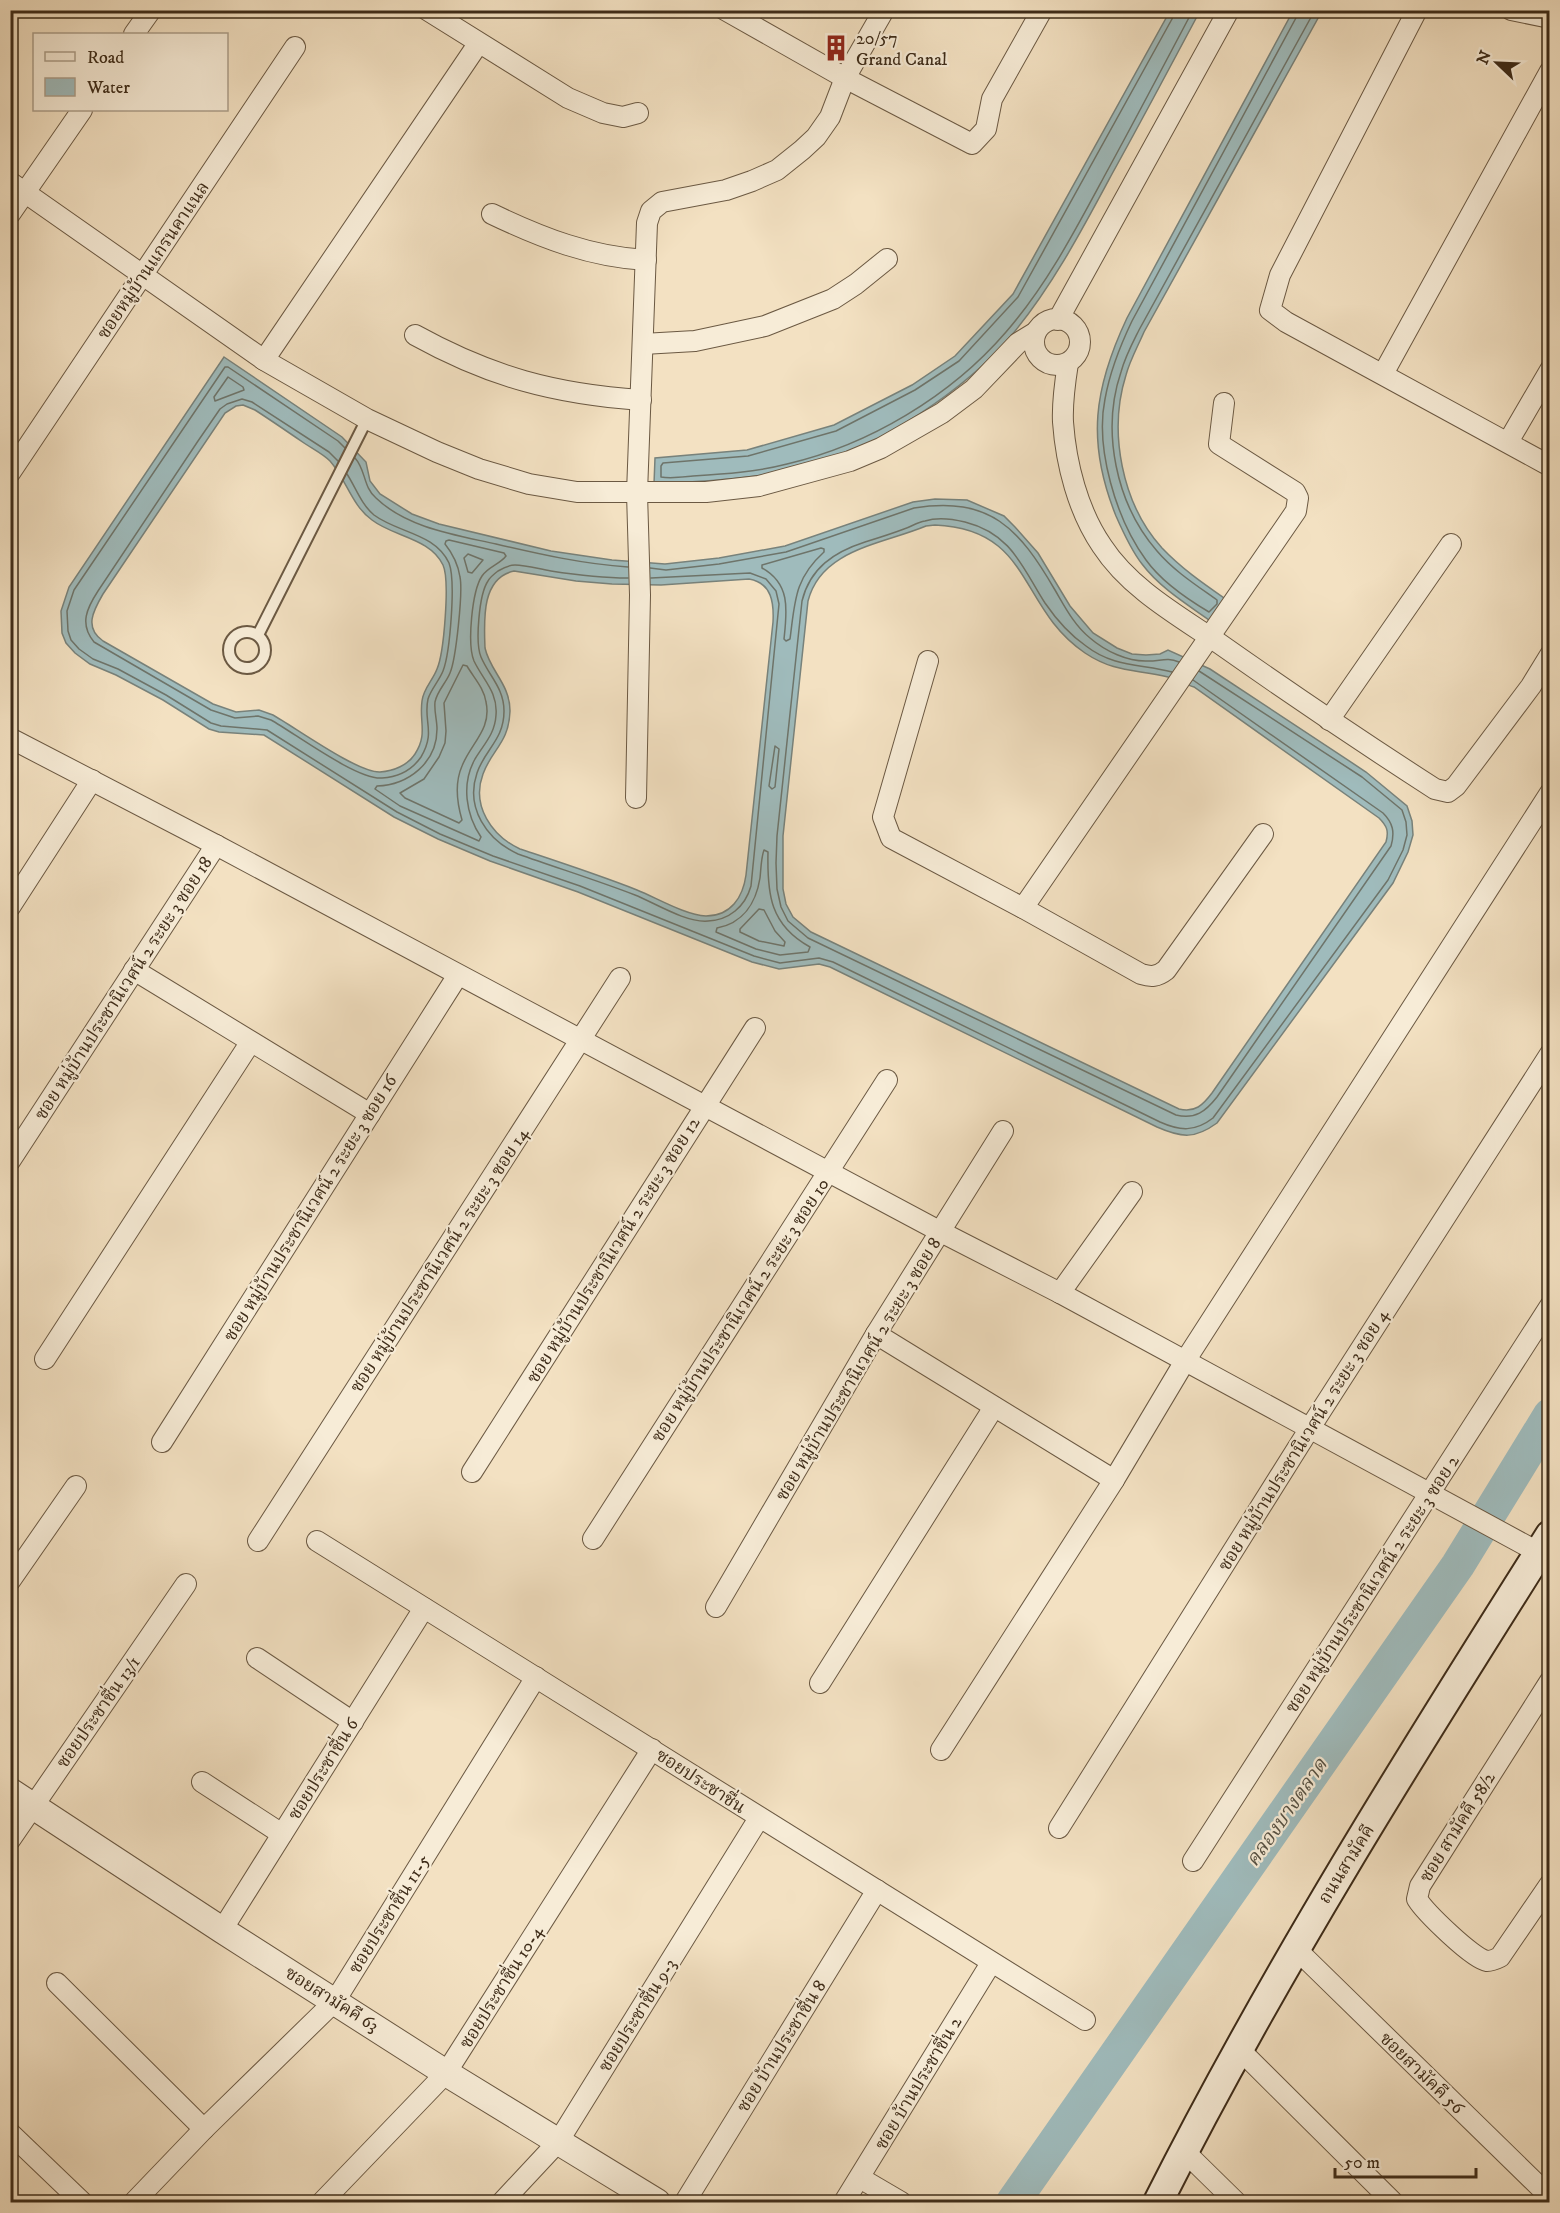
<svg xmlns="http://www.w3.org/2000/svg" width="1560" height="2213" font-family="'IM FELL DW Pica','Noto Serif Thai',serif">
<style>
.water{fill:#9fbbbc;stroke:#78827b;stroke-width:1.5;fill-rule:evenodd}
.lines{fill:none;stroke-linecap:round;stroke-linejoin:round}
.shore{stroke:#6e746a;stroke-width:1.5}
.river{stroke:#9fbbbc;stroke-width:34}
.service-casing{stroke:#6b5943;stroke-width:14}
.minor-casing{stroke:#6b5943;stroke-width:22}
.tertiary-casing{stroke:#6b5943;stroke-width:28}
.secondary-casing{stroke:#3e2c19;stroke-width:32}
.service{stroke:#f7ecd7;stroke-width:10}
.minor{stroke:#f7ecd7;stroke-width:20}
.tertiary{stroke:#f7ecd7;stroke-width:26}
.secondary{stroke:#f7ecd7;stroke-width:28}
.labels{text-anchor:middle;stroke-width:4.5;stroke-linejoin:round;paint-order:stroke}
.poi-label{font-size:18px;fill:#3e2c19;stroke:#f7ecd7;text-anchor:start}
.street-label{font-size:18px;fill:#3e2c19;stroke:#f7ecd7}
.water-label{font-size:20px;font-style:italic;fill:#565042;stroke:#f7ecd7}
</style>
<rect width="100%" height="100%" fill="#f3e1c2"/>
<filter id="stains"><feTurbulence type="fractalNoise" baseFrequency=".00333" numOctaves="4"/><feColorMatrix values="0 0 0 0 .2 0 0 0 0 .09 0 0 0 0 .02 0 0 0 .5 -.17"/></filter>
<radialGradient id="worn" r=".72"><stop offset=".6" stop-color="#630" stop-opacity="0"/><stop offset="1" stop-color="#630" stop-opacity=".3"/></radialGradient>
<!-- water -->
<g class="water">
<path d="M1170,11H1200C1171,65 1142,120 1112,174C1082,230 1052,287 1011,336C965,390 881,446 811,465C760,479 707,481 654,484L655,458L747,450L834,425L912,385L955,356L1013,294Z"/>
<path d="M1293,11H1322L1144,332C1138,346 1130,360 1126,375C1108,432 1122,504 1162,548C1182,569 1204,584 1227,600L1212,622C1188,605 1160,588 1142,564C1131,550 1123,532 1116,516C1086,442 1094,388 1127,318Z"/>
<path d="M224,357L342,437L366,462L370,481L380,494L412,514L439,524L551,551L612,560L665,564L719,558L785,546L913,502L935,499L967,500L1004,516L1015,527L1038,553L1070,606L1093,633L1117,648L1132,654L1146,655L1160,654L1168,650L1210,669L1366,772L1407,806L1412,821L1413,835L1408,852L1393,883L1217,1123C1195,1139 1182,1138 1157,1127L830,967L819,964L779,969L752,962L578,892L490,861L438,839L394,817L264,735L219,732L209,729L163,700L116,675L90,664L75,653L66,643L62,633L61,611L69,587ZM243,405L255,410C272,421 288,432 304,443C313,449 323,454 330,461C346,479 352,506 372,520C394,537 430,538 443,565C450,580 444,653 437,669C433,680 423,689 422,701C419,722 428,734 415,754C408,765 394,771 380,772C358,773 296,728 273,715L259,710L236,712L213,704L103,641C84,628 93,611 103,594L225,413L236,406ZM935,525C1033,529 1018,608 1085,653C1115,673 1136,669 1168,677C1177,679 1185,684 1194,687L1379,818C1387,826 1389,831 1386,842L1212,1093C1203,1105 1195,1113 1179,1109L811,932L793,917L786,904L783,889V836L808,601C821,549 883,544 926,526ZM514,571L576,581L612,584L661,585L749,579C772,583 774,603 773,622L746,875C743,897 731,916 706,916C685,915 657,898 637,890C599,875 559,862 520,849C492,836 471,806 483,774C492,749 509,743 510,711C510,684 490,671 485,648C484,621 481,578 514,571Z"/>
</g>
<g class="lines">
<!-- shore -->
<g class="shore">
<path d="M1175,10L1172,19L1018,297L959,361L915,390L836,431L748,456L663,463L661,466V477C671,479 683,477 693,476C725,474 756,472 787,464C869,445 951,396 1006,332C1047,285 1076,229 1105,175C1135,120 1164,65 1193,10"/>
<path d="M1298,10L1297,16L1132,321C1120,346 1110,371 1105,399C1095,448 1116,519 1146,560C1161,581 1187,599 1209,612L1217,604V600C1196,585 1174,571 1157,551C1116,504 1101,431 1121,372C1125,357 1132,344 1139,330L1315,10"/>
<polygon points="228,377 243,387 244,390 215,401 214,397"/>
<path d="M345,448L338,441L228,367H225L74,590L67,611L68,631L71,640L79,649L93,659L118,669L166,695L211,723L221,726L267,730L397,812L440,834L493,856L580,886L754,956L780,963L819,958L833,962L1160,1122C1180,1131 1195,1132 1213,1118L1388,880L1403,850L1407,835L1406,822L1402,810L1362,777L1199,671"/>
<path d="M355,458C366,470 363,487 376,498C407,528 456,535 496,544C539,554 583,564 628,567"/>
<path d="M338,461L329,452L252,402L242,399L227,404L220,409L198,441L98,591C87,608 79,624 94,642L211,710L235,718L258,716L271,720C296,734 357,780 382,778C398,777 412,770 421,757C436,732 423,721 428,699C431,689 439,681 443,671C450,653 456,581 449,563C435,533 398,533 374,515C361,504 356,488 347,474"/>
<path d="M449,540L504,553L506,556C500,564 488,567 482,576C472,591 467,644 474,661C483,680 498,692 496,715C495,734 484,744 475,759C461,784 466,815 481,837L479,841L400,806L375,789L377,786C408,785 437,763 437,729C437,720 434,711 435,702C437,691 446,683 450,673C456,659 463,592 460,577C458,564 453,554 445,544L446,541Z"/>
<path d="M821,548L824,549V552C794,579 795,602 790,639L786,641L784,639C787,611 791,584 762,568V565Z"/>
<polygon points="468,554 483,560 472,573 468,572 464,558"/>
<path d="M650,568L666,570L719,564L786,552L914,508C990,496 1019,528 1055,590C1065,607 1074,625 1090,638C1105,651 1128,662 1148,661C1161,661 1167,657 1179,662"/>
<path d="M628,578C602,578 577,575 551,571C539,569 526,565 515,565C508,565 503,568 498,571C494,574 490,577 488,581C479,594 475,643 481,657C489,676 504,688 504,711C504,740 485,749 477,773C465,808 487,840 518,854C557,868 596,880 635,895C655,903 686,923 708,921C729,920 745,907 751,886L779,604L776,591L766,579L750,573L651,578"/>
<path d="M463,665L467,666C474,678 484,688 486,702C492,729 471,743 462,766C455,782 457,803 462,820L459,823L405,798L400,793L424,779L439,757L445,743L446,731L444,703Z"/>
<path d="M1172,672C1140,664 1113,667 1086,646C1070,635 1056,619 1045,603C1022,567 1012,534 965,522C953,519 937,517 925,521C917,522 911,527 904,529C891,534 878,538 865,542C834,552 810,568 802,601L777,836L776,863L777,889L781,907L788,921L808,938L1176,1115C1195,1120 1206,1111 1217,1097L1391,846C1395,832 1393,823 1383,813L1193,680"/>
<polygon points="775,746 779,749 775,787 772,789 769,786"/>
<path d="M764,850L768,852C767,894 770,925 810,947L808,952L780,955L756,949L716,932L717,928C743,923 756,903 760,878C761,869 761,858 764,850Z"/>
<polygon points="759,909 764,910 775,931 785,942 784,946 759,941 740,932 740,929"/>
</g>
<!-- river -->
<polyline class="river" points="1013,2202 1458,1565 1550,1415"/>
<!-- service casing -->
<g class="service-casing">
<g id="service">
<circle cx="247" cy="650" r="18"/>
<polyline points="258,635 367,419"/>
</g>
</g>
<!-- minor casing -->
<g class="minor-casing">
<g id="minor">
<polyline points="427,10 568,98 603,113 623,117 638,113"/>
<polyline points="725,10 845,78 972,144 986,129 992,99 1042,10"/>
<polyline points="1417,10 1280,275 1270,310 1286,322 1550,466"/>
<polyline points="1511,10 1550,18"/>
<polyline points="134,34 151,10"/>
<polyline points="10,182 264,360 367,419 437,452 479,469 529,484 577,492 706,492 759,486 850,461 881,448 942,413 974,389 1018,343 1036,332"/>
<polyline points="10,214 82,110"/>
<path d="M492,214C542,238 591,257 646,260"/>
<circle cx="1057" cy="342" r="23"/>
<polyline points="1058,320 1229,10"/>
<path d="M415,335C491,377 555,394 641,400"/>
<polyline points="643,344 695,341 765,326 833,299 856,284 887,259"/>
<polyline points="264,360 478,44"/>
<path d="M1068,363C1065,382 1062,402 1063,422C1066,464 1078,511 1102,546C1130,589 1179,616 1220,644C1291,694 1362,742 1435,789L1448,792L1456,786L1531,686L1550,655"/>
<polyline points="1383,374 1550,71"/>
<polyline points="1508,442 1550,370"/>
<polyline points="10,473 295,47"/>
<path d="M928,661L883,817L891,838L1023,908L1141,974C1151,977 1157,977 1166,970L1263,834"/>
<polyline points="1329,720 1451,544"/>
<polyline points="10,738 216,845 941,1232 1060,1293 1549,1558"/>
<polyline points="636,798 640,595 637,493 647,223 651,211 662,202 726,190 752,181 777,170 802,150 816,137 830,117 845,78 884,10"/>
<polyline points="10,907 92,780"/>
<polyline points="1023,908 1296,511 1298,498 1295,492 1219,444 1224,403"/>
<polyline points="134,970 370,1114"/>
<polyline points="10,1161 216,845"/>
<polyline points="1060,1293 1132,1192"/>
<polyline points="876,1334 1114,1480"/>
<polyline points="45,1359 250,1043"/>
<polyline points="162,1442 458,975"/>
<polyline points="472,1472 755,1028"/>
<polyline points="593,1539 887,1080"/>
<polyline points="258,1541 620,978"/>
<polyline points="317,1541 1085,2020"/>
<polyline points="10,1581 76,1486"/>
<polyline points="716,1607 876,1334 1003,1131"/>
<polyline points="257,1658 353,1722"/>
<path d="M1550,1681L1420,1886L1417,1899C1425,1912 1473,1959 1487,1961C1492,1961 1496,1959 1500,1957L1550,1884"/>
<polyline points="820,1683 994,1407"/>
<polyline points="941,1750 1114,1480 1185,1361 1550,793"/>
<polyline points="202,1782 282,1834"/>
<polyline points="1059,1828 1310,1428 1550,1054"/>
<polyline points="10,1840 186,1584"/>
<polyline points="1193,1861 1550,1306"/>
<polyline points="222,1930 424,1608"/>
<polyline points="1295,1948 1550,2197"/>
<polyline points="57,1983 204,2129"/>
<polyline points="1239,2049 1393,2202"/>
<polyline points="10,2133 82,2202"/>
<polyline points="1184,2151 1236,2202"/>
<polyline points="860,2178 901,2202"/>
<polyline points="134,2202 204,2129 335,2001 536,1677"/>
<polyline points="322,2202 446,2073 652,1749"/>
<polyline points="502,2202 558,2142 759,1818"/>
<polyline points="685,2202 877,1890"/>
<polyline points="844,2202 991,1963"/>
</g>
</g>
<!-- tertiary casing -->
<g class="tertiary-casing">
<polyline id="tertiary" points="10,1791 222,1930 446,2073 657,2202"/>
</g>
<!-- secondary casing -->
<g class="secondary-casing">
<path id="secondary" d="M1158,2202C1274,1972 1412,1753 1550,1535"/>
</g>
<!-- service -->
<use href="#service" class="service"/>
<!-- minor -->
<use href="#minor" class="minor"/>
<!-- tertiary -->
<use href="#tertiary" class="tertiary"/>
<!-- secondary -->
<use href="#secondary" class="secondary"/>
</g>
<!-- icons -->
<defs>
<g id="building-bare" transform="scale(2.07)"><path d="M-4-6H4V6H1V3H-1V6H-4ZM-2.5-4.3h1.7v1.8h-1.7ZM.8-4.3h1.7v1.8H.8ZM-2.5-1h1.7V.8h-1.7ZM.8-1h1.7V.8H.8Z" fill="#8f2418" stroke="#f7ecd7" stroke-width="2.5" paint-order="stroke"/></g>
</defs>
<g fill-rule="evenodd">
<use href="#building-bare" x="836" y="48"/>
</g>
<g class="labels">
<!-- poi labels -->
<g class="poi-label">
<text x="856" y="44">20/57<tspan x="856" dy="21">Grand Canal</tspan></text>
</g>
<!-- street labels -->
<g class="street-label">
<text transform="translate(153 260) rotate(-56)" y="6">ซอยหมู่บ้านแกรนคาแนล</text>
<text transform="translate(123 988) rotate(-57)" y="6">ซอย หมู่บ้านประชานิเวศน์ 2 ระยะ 3 ซอย 18</text>
<text transform="translate(310 1208) rotate(-58)" y="6">ซอย หมู่บ้านประชานิเวศน์ 2 ระยะ 3 ซอย 16</text>
<text transform="translate(613 1250) rotate(-58)" y="6">ซอย หมู่บ้านประชานิเวศน์ 2 ระยะ 3 ซอย 12</text>
<text transform="translate(439 1260) rotate(-57)" y="6">ซอย หมู่บ้านประชานิเวศน์ 2 ระยะ 3 ซอย 14</text>
<text transform="translate(740 1310) rotate(-57)" y="6">ซอย หมู่บ้านประชานิเวศน์ 2 ระยะ 3 ซอย 10</text>
<text transform="translate(858 1369) rotate(-59)" y="6">ซอย หมู่บ้านประชานิเวศน์ 2 ระยะ 3 ซอย 8</text>
<text transform="translate(1303 1440) rotate(-58)" y="6">ซอย หมู่บ้านประชานิเวศน์ 2 ระยะ 3 ซอย 4</text>
<text transform="translate(1372 1584) rotate(-57)" y="6">ซอย หมู่บ้านประชานิเวศน์ 2 ระยะ 3 ซอย 2</text>
<text transform="translate(98 1712) rotate(-55)" y="6">ซอยประชาชื่น 13/1</text>
<text transform="translate(323 1769) rotate(-58)" y="6">ซอยประชาชื่น 6</text>
<text transform="translate(701 1781) rotate(33)" y="6">ซอยประชาชื่น</text>
<text transform="translate(1457 1827) rotate(-58)" y="6">ซอย สามัคคี 58/2</text>
<text transform="translate(1346 1864) rotate(-58)" y="6">ถนนสามัคคี</text>
<text transform="translate(389 1914) rotate(-58)" y="6">ซอยประชาชื่น 11-5</text>
<text transform="translate(501 1987) rotate(-58)" y="6">ซอยประชาชื่น 10-4</text>
<text transform="translate(332 1999) rotate(32)" y="6">ซอยสามัคคี 63</text>
<text transform="translate(637 2015) rotate(-58)" y="6">ซอยประชาชื่น 9-3</text>
<text transform="translate(781 2046) rotate(-58)" y="6">ซอย บ้านประชาชื่น 8</text>
<text transform="translate(1422 2073) rotate(44)" y="6">ซอยสามัคคี 56</text>
<text transform="translate(918 2083) rotate(-59)" y="6">ซอย บ้านประชาชื่น 2</text>
</g>
<!-- water labels -->
<g class="water-label">
<text transform="translate(1286 1812) rotate(-55)" y="7">คลองบางตลาด</text>
</g>
</g>
<!-- margin -->
<rect width="1560" height="2213" fill="none" stroke="#f3e1c2" stroke-width="36"/>
<rect x="12" y="12" width="1536" height="2189" fill="none" stroke="#3e2c19" stroke-width="3"/>
<rect x="18" y="18" width="1524" height="2177" fill="none" stroke="#3e2c19" stroke-width="1.5"/>
<!-- legend -->
<rect x="33" y="33" width="195" height="78" fill="#f7ecd7" stroke="#ad9f8b" stroke-width="1.5"/>
<rect x="45" y="52" width="30" height="9" fill="#f7ecd7" stroke="#ad9f8b" stroke-width="1.5"/>
<text x="87" y="63" font-size="18" fill="#3e2c19">Road</text>
<rect x="45" y="78" width="30" height="18" fill="#9fbbbc" stroke="#ad9f8b" stroke-width="1.5"/>
<text x="87" y="93" font-size="18" fill="#3e2c19">Water</text>
<!-- north arrow -->
<g transform="translate(1497 63) rotate(293)" stroke="#f7ecd7" stroke-width="4.5" paint-order="stroke">
<path d="M0-4.5L10 22L0 15L-10 22Z" fill="#3e2c19"/>
<text y="-9" font-size="16" font-weight="bold" text-anchor="middle" fill="#3e2c19">N</text>
</g>
<!-- scale -->
<path d="M1335 2168v9h141v-9" fill="none" stroke="#3e2c19" stroke-width="3"/>
<text x="1344" y="2168" font-size="18" fill="#3e2c19" stroke="#f7ecd7" stroke-width="4.5" paint-order="stroke">50 m</text>
<rect width="100%" height="100%" filter="url(#stains)"/>
<rect width="100%" height="100%" fill="url(#worn)"/>
</svg>
